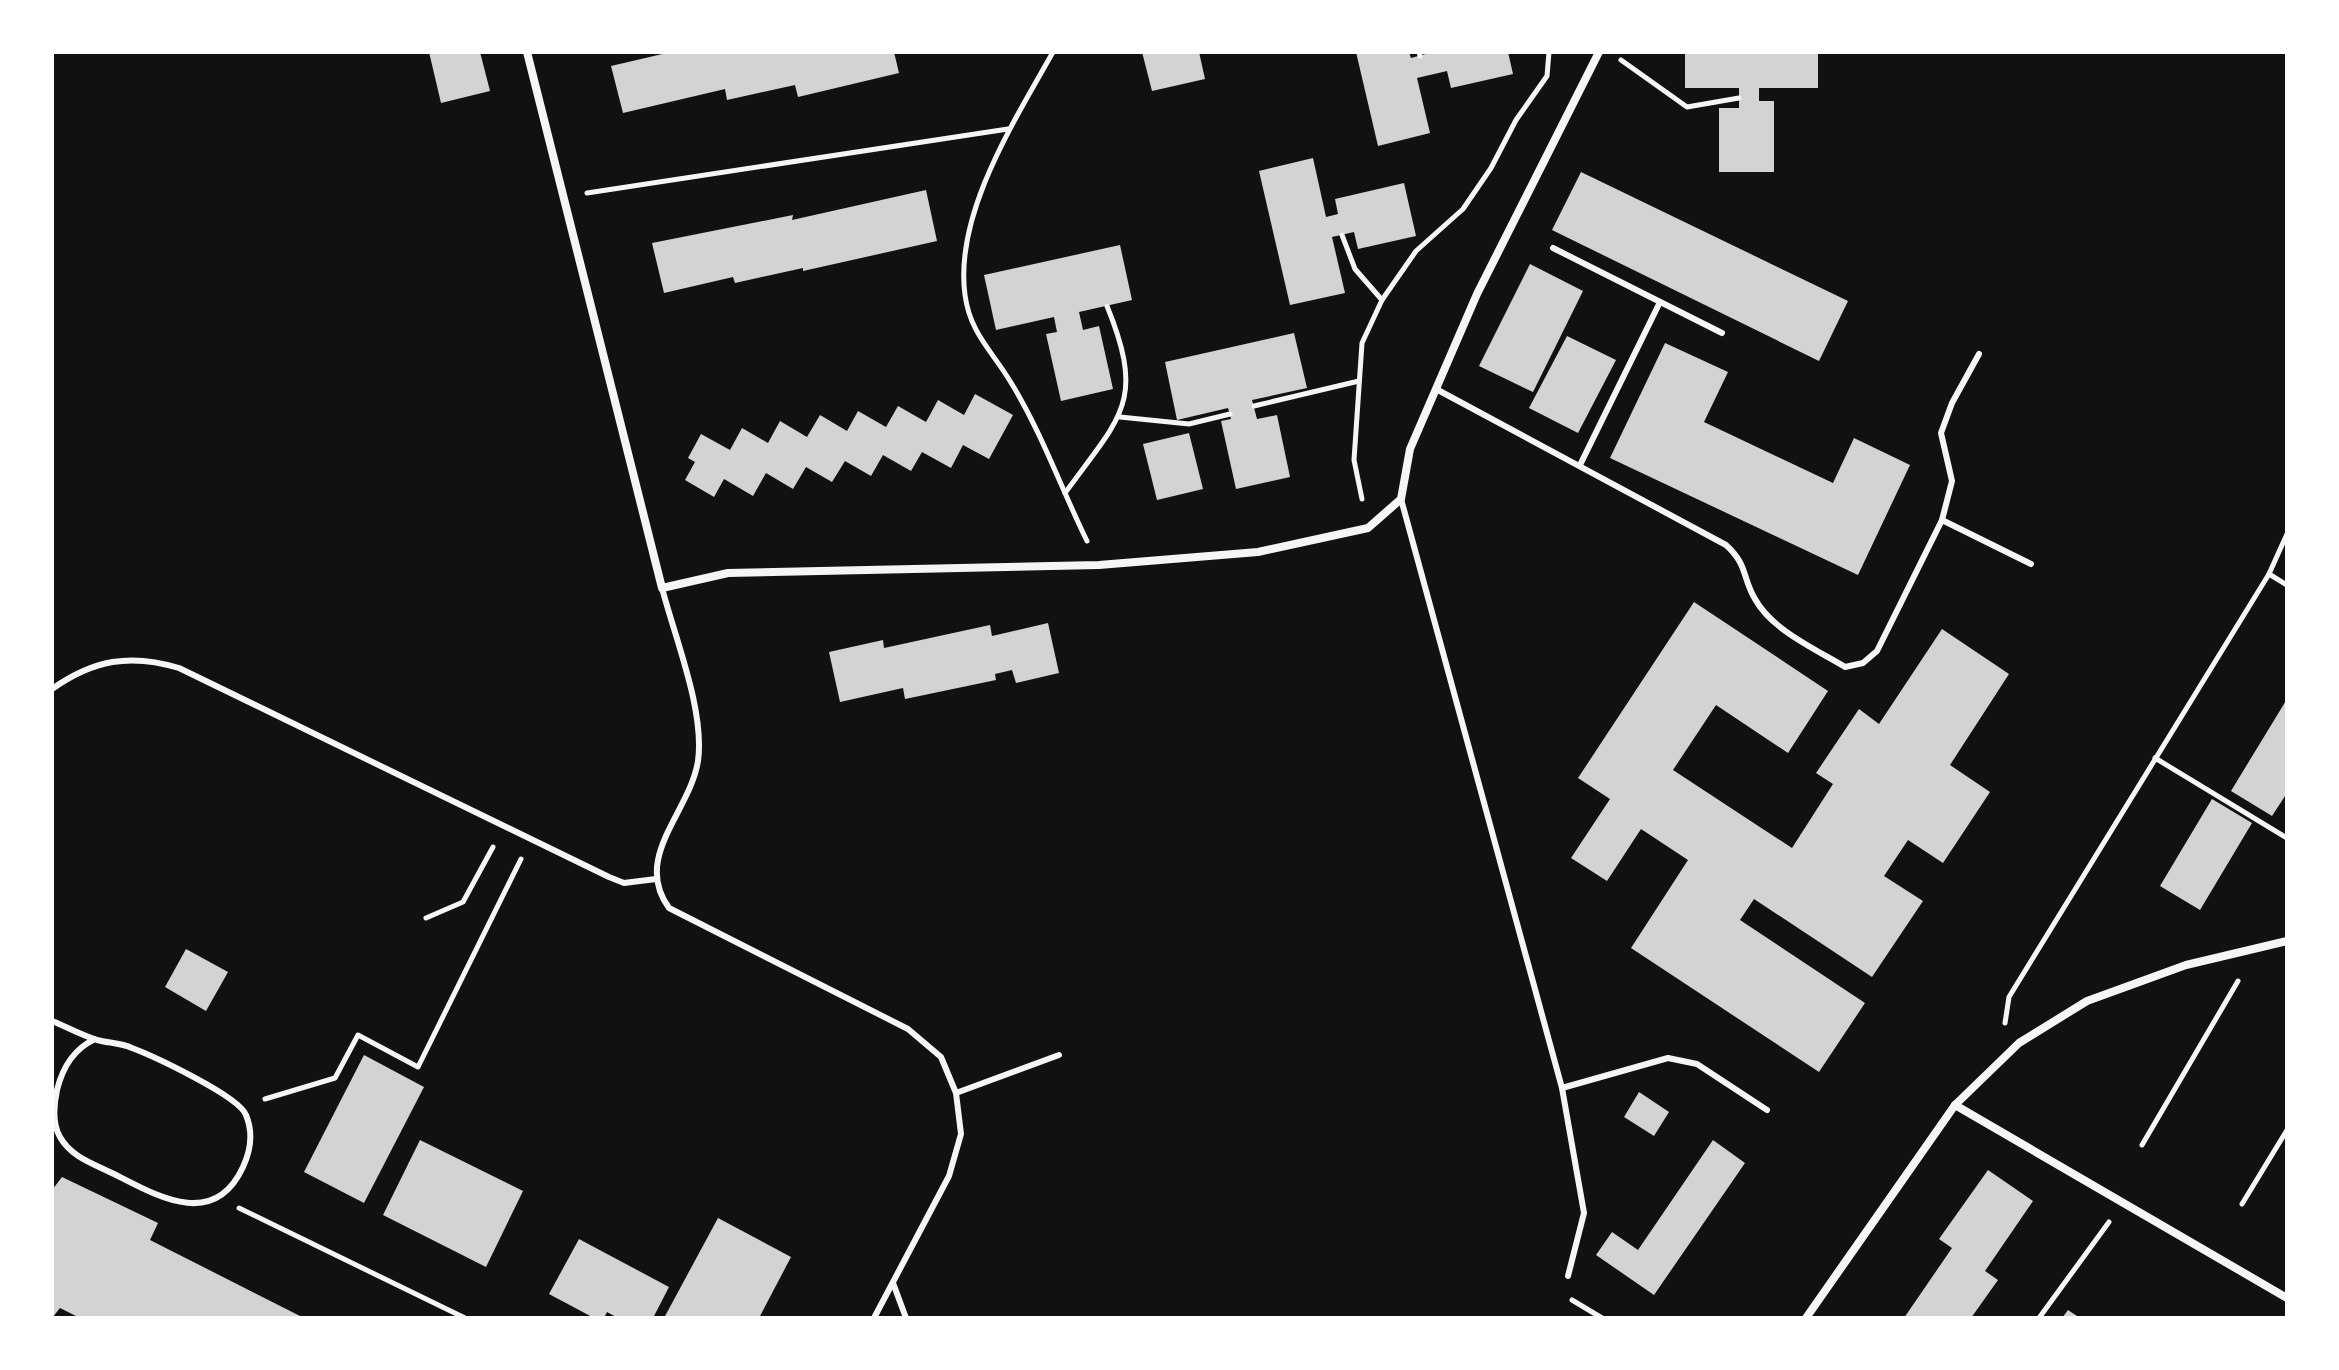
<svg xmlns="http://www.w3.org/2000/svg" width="2339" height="1370" viewBox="0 0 2339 1370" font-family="Barlow,sans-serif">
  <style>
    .building { fill: #d3d3d3 }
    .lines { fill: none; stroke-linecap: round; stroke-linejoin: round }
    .path { stroke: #f5f5f5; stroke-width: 5 }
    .service { stroke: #f5f5f5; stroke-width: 6 }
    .minor { stroke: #f5f5f5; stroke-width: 8 }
  </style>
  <rect width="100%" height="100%" fill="#111"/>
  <g class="building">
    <polygon points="429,52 480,52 490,91 441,103"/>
    <polygon points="671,52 894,52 899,73 798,97 795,85 727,100 725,89 623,113 611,66"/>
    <polygon points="1142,52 1199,52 1205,79 1152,91"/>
    <polygon points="1356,52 1409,52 1411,58 1433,52 1508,52 1513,74 1451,88 1447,71 1417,78 1430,133 1378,146"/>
    <polygon points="1685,52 1818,52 1818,88 1759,88 1759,101 1774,101 1774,172 1719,172 1719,108 1739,108 1739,88 1685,88"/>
    <polygon points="1313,158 1326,217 1338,214 1335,199 1404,183 1416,236 1358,249 1354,232 1332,237 1345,293 1290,305 1259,171"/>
    <polygon points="1581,172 1848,301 1819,361 1552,230"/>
    <polygon points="926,190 937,241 803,271 803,268 735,283 733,277 664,293 652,243 793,215 792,220"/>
    <polygon points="1120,245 1132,300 1079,312 1083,330 1099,326 1113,389 1061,401 1046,334 1057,332 1054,317 996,330 984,275"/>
    <polygon points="1530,264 1583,291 1533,392 1479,366"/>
    <polygon points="1294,333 1307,388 1252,400 1257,419 1277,415 1290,477 1236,489 1221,421 1231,419 1228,408 1177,420 1165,362"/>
    <polygon points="1567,336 1616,360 1578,433 1529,408"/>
    <polygon points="1665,343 1728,372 1704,422 1833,483 1854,438 1910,465 1858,575 1610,458"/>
    <polygon points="975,394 1013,415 989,459 963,445 951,468 922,452 911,471 883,455 871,476 845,461 832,482 806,467 793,489 766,473 753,496 724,479 714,497 685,480 695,462 688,458 701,434 730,450 742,428 768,443 780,421 807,437 820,415 847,431 858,411 886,427 898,406 926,422 938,400 964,415"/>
    <polygon points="1189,433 1203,489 1157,500 1143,444"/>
    <polygon points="1694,602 1828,691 1788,753 1716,705 1673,770 1792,848 1833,784 1816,773 1859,709 1879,724 1942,629 2009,674 1950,765 1990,792 1943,863 1908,840 1884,876 1923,901 1872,977 1754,899 1740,920 1865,1003 1819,1072 1631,948 1688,860 1641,829 1607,881 1571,858 1610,799 1578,778"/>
    <polygon points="1048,623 1059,673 1016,683 1012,670 995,674 996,680 905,699 903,688 840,702 829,652 883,640 884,648 990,625 992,636"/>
    <polygon points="2287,699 2287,793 2272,816 2231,791"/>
    <polygon points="2212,799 2252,823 2200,910 2160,886"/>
    <polygon points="186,949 228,972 206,1011 165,987"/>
    <polygon points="364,1055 424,1087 364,1203 304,1172"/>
    <polygon points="1639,1092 1669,1112 1654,1136 1624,1117"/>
    <polygon points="420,1140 523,1191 486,1267 383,1215"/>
    <polygon points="1713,1140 1745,1163 1654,1295 1596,1255 1612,1232 1638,1250"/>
    <polygon points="1988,1170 2033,1201 1985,1271 1998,1280 1971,1318 1904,1318 1952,1248 1939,1239"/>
    <polygon points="62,1177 158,1223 150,1240 304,1318 80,1318 60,1308 52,1318 52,1190"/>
    <polygon points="718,1218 791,1257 759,1318 664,1318"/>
    <polygon points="579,1239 669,1287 653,1318 618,1318 607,1312 604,1318 594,1318 549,1294"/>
    <polygon points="2068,1310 2080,1318 2062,1318"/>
  </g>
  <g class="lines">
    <g class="path">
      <path d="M1053 52C1015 120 954 214 965 295 970 333 992 351 1010 381 1041 431 1061 488 1087 541"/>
      <polyline points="1419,52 1420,56"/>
      <polyline points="1621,60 1687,107 1739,98"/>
      <polyline points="587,193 1008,129"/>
      <polyline points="1342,235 1355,269 1382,300"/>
      <polyline points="1254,406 1359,381"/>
      <polyline points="1120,417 1189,424 1230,414"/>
      <path d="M1065 493C1121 416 1146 402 1107 306"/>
      <polyline points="1362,499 1354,460 1362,343 1382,300 1416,251 1463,209 1491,168 1516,120 1547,76 1549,52"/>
      <polyline points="2269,574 2287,585"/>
      <polyline points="2155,758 2287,838"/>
      <polyline points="426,918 463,902 493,847"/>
      <polyline points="2005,1023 2009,997 2269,574 2287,534"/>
      <polyline points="265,1099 335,1078 358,1035 418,1067 521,859"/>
      <polyline points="2142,1145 2238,981"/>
      <polyline points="2242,1204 2287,1130"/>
      <polyline points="239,1208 465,1318"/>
      <polyline points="1572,1300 1602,1318"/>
      <polyline points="2039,1318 2109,1222"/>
    </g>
    <g class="service">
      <polyline points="1553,248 1722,333"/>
      <path d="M1436 389 1726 545C1748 565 1742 577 1755 599 1772 630 1815 649 1845 667L1863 663 1877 651 1942 520 2031 564"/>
      <polyline points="1580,465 1660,302"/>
      <polyline points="1401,499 1562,1088 1668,1058 1697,1064 1767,1110"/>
      <polyline points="1942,520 1952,481 1941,433 1952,403 1979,354"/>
      <path d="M662 588C675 638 705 711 698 761 690 812 632 857 669 908L908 1029 941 1057 956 1093 961 1134 949 1176 874 1318"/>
      <path d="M52 689C93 660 130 653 179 668L609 877 624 883 656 879"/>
      <path d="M52 1021C67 1027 81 1035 97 1040 108 1043 121 1043 132 1048 153 1056 239 1096 246 1115 253 1132 251 1150 243 1167 214 1230 157 1196 114 1174 94 1164 71 1157 60 1137 52 1123 54 1104 57 1090 63 1066 74 1049 95 1039"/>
      <polyline points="1562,1088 1584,1213 1568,1276"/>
      <polyline points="956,1093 1059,1055"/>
      <polyline points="893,1283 906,1318"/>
    </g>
    <g class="minor">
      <polyline points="527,52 662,588 728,573 1099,565 1258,552 1368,528 1401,499 1410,449 1477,294 1599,52"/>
      <polyline points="1955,1105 2287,1298"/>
      <polyline points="1806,1318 1955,1105 2019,1043 2087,1001 2186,965 2287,941"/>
    </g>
  </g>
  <rect width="2339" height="1370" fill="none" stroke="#ffffff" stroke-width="108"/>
</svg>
